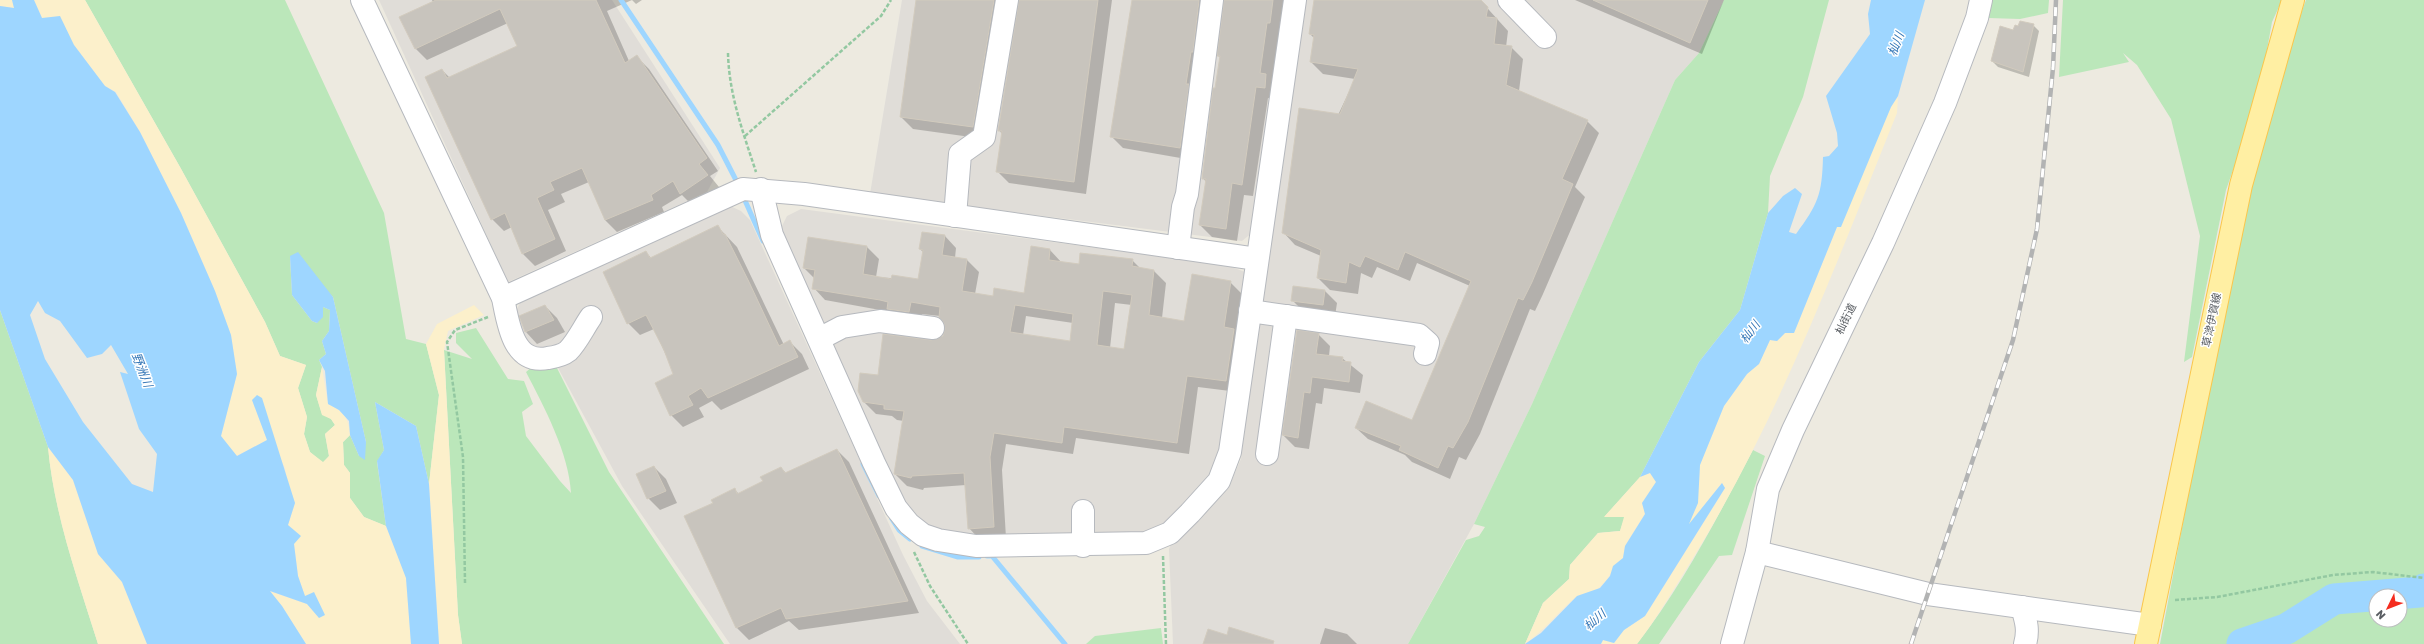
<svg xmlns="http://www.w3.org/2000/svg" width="2424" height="644" viewBox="0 0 2424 644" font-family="Rubik,'Noto Sans JP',sans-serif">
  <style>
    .industrial { fill: #e0ddd8 }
    .green { fill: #bbe7ba; fill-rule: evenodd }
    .sand { fill: #fcf0cb }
    .water { fill: #9ed6ff; fill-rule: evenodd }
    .shadow { fill: #0003; fill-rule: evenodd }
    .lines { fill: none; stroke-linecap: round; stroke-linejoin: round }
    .stream { stroke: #9ed6ff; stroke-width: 5 }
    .river { stroke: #9ed6ff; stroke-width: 31 }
    .building { fill: #c8c4bd; stroke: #d2cbbe; fill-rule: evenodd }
    .minor-casing { stroke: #b6b9be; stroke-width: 24 }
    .major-casing { stroke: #fac64c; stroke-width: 24 }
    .path { stroke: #93c8a1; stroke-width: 2.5; stroke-dasharray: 4 2; stroke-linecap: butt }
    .minor { stroke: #fff; stroke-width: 22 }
    .major { stroke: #ffefa3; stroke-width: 22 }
    .rail-casing { stroke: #b2b3b3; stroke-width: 4.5 }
    .rail { stroke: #fff; stroke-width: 3; stroke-dasharray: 9; stroke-linecap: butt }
    .labels { text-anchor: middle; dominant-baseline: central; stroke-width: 3; stroke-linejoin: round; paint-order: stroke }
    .street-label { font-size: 11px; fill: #595d62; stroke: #fff }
    .water-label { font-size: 12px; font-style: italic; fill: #3577b7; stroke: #fff }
  </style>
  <rect width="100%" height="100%" fill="#edeae0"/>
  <g class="industrial">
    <polygon points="379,0 612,0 720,168 707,192 508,282"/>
    <polygon points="902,0 1285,0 1253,232 1242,241 870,194"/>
    <polygon points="1299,0 1724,0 1699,53 1675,80 1532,404 1474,524 1408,644 1173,644 1169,549 1172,542 1200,517 1229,486 1241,459"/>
    <polygon points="728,205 741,211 750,220 903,555 927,601 960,644 730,644 622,486 551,355 528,350 512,319 520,303"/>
    <polygon points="801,209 1226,265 1245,272 1222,453 1208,485 1161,529 1130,538 965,537 935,528 917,520 906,506 778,234 787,216"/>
  </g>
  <g class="green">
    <polygon points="85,0 285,0 384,213 406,339 426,344 439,395 429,484 416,426 375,402 384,450 377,462 386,526 364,517 350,498 350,473 344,465 343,442 350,435 359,456 366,442 333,297 290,256 292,295 312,321 317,323 323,307 330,310 329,331 322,341 326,354 319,360 322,367 316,395 322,414 331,419 335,425 325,434 329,456 323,463 310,452 304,434 307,417 298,388 306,365 280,356 265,322 180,167"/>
    <polygon points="1724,0 1829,0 1803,97 1770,176 1768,213 1740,310 1699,362 1640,477 1605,516 1625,517 1620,531 1598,533 1570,565 1569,579 1543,603 1525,644 1408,644 1466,540 1479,536 1485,527 1474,524 1532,404 1675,80 1699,53"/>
    <polygon points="1992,0 2049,0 2048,13 2020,19 1988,18"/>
    <polygon points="2063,0 2282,0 2272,22 2258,99 2226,190 2192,357 2184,362 2200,236 2171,119 2137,65 2123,53 2129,62 2059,77"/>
    <path d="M2306 0H2424V644H2160L2207 396 2254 179 2278 44 2299 19ZM2376 596H2400V620H2376Z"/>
    <path d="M0 310 48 447C54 514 78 580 98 644H0Z"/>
    <path d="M476 328 508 379 524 381 533 404 522 412 526 436 560 481 571 493C569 453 544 407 526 372L538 362 553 360 609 472 724 644H462L458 615 444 350 472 359 456 343V333Z"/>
    <path d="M1753 450 1765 456 1732 555 1719 556 1659 644H1637C1683 585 1718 516 1753 450Z"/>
    <polygon points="1161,628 1163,644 1086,644 1095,636"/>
  </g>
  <g class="sand">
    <polygon points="0,0 12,0 14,8 0,6"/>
    <path d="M34 0H85L180 167 265 322 280 356 306 365 298 388 307 417 304 434 310 452 323 462 329 456 325 434 335 425 331 419 322 415 316 395 322 367 328 404C343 411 349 418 350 435L343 442 344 465 350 473V498L364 517 386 526 406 578 411 644H306L282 606 269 591 307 604 319 618 305 596 298 576 294 544 288 525 295 503 287 485 285 468 252 400 267 440 236 456 221 436 237 374 231 335 215 291 181 213 140 132 116 92 105 86 74 45 42 18Z"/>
    <path d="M1898 97 1897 113C1836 264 1779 418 1693 558 1675 587 1658 617 1637 644H1601L1603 640 1614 643 1624 630 1645 616 1725 488 1722 483 1688 526 1699 483 1700 465 1724 406 1747 374 1759 364 1770 340 1777 341 1785 333H1794L1837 227 1891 107Z"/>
    <polygon points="474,305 484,315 448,331 444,350 458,615 462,644 439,644 429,484 439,395 426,344 437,324"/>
    <path d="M48 447 73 480 98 554 122 582 147 644H98C78 580 54 514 48 447Z"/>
    <path d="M1650 473 1656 482 1642 503 1645 514 1625 546 1623 558C1611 568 1612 576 1601 586 1595 593 1583 592 1576 597 1558 612 1545 630 1525 644L1543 603 1569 579 1570 565 1598 533 1620 531 1624 517H1604L1640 477Z"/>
  </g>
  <g class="water">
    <path d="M12 0H34L42 18 60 16 74 45 105 86 115 92 140 132 181 213 215 291 231 335 237 374 221 436 237 456 267 440 252 400 257 395 262 398 295 503 288 525 301 536 294 544 298 576 305 596 314 592 325 615 319 618 307 604 270 591 282 606 306 644H147L122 582 98 554 73 480 48 447 0 310V6L14 8ZM38 301 45 313 60 321 87 358 102 354 111 345 128 374 120 372 139 429 157 454 153 492 132 484 83 422 45 359 30 315Z"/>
    <path d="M1871 0H1925L1898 96 1891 107 1841 227H1837L1794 333H1785L1777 341 1770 340 1759 364 1747 374 1724 406 1700 465 1698 503 1689 524 1722 483 1725 488 1645 616 1624 630 1614 643 1603 640 1601 644H1525L1541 633 1577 596 1600 588 1610 576 1613 566 1623 558 1625 546 1645 514 1642 503 1656 482 1650 473 1640 477 1699 362 1740 310 1768 213 1783 196 1795 188 1802 194 1789 232 1796 234C1818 204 1822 195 1823 157L1829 156 1838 146 1837 133 1826 96 1870 34 1868 14Z"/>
    <polygon points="298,252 333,297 366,442 365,460 359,456 350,435 349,421 339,410 328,404 325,371 319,360 326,354 322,341 329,331 330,310 323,307 323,317 317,323 312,321 292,295 290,256"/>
    <polygon points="375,402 416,426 429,484 439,644 411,644 406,578 386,526 377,461 384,450"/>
  </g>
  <g class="shadow">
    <polygon points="432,0 642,0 636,4 632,0 607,11 629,61 637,57 649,69 718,171 710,176 719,187 693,206 682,195 662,207 664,212 617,232 605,220 589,182 561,194 565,202 548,210 566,251 535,266 523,254 512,227 504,231 492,219 442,70 450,78 518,46 508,23 427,60 415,48 433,2"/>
    <polygon points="917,0 1014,0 985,139 913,129 901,117"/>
    <polygon points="1020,0 1112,0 1086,194 1009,183 997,171 1002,134 999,130"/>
    <polygon points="1133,0 1283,0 1286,3 1272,81 1278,87 1276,100 1268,98 1253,196 1244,195 1237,241 1212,237 1200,225 1206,182 1203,178 1221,58 1218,56 1225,1 1219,0 1192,160 1123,148 1111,136"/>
    <polygon points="1315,0 1480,0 1508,31 1506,47 1511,47 1523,59 1519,91 1587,121 1599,133 1575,187 1585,197 1543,294 1535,311 1530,309 1480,434 1466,460 1459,457 1450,479 1412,462 1405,455 1368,439 1356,428 1412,421 1470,286 1417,263 1410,281 1377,267 1372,278 1361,273 1358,294 1330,290 1318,278 1321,256 1295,245 1283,232 1355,79 1323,74 1311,62 1315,39 1310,34"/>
    <polygon points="1575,0 1724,0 1702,54"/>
    <polygon points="2033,25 2039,31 2029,77 1998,67 1992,61"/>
    <polygon points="718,227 737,247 784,345 790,342 802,354 809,369 721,410 712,401 699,408 704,417 683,427 671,415 675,375 654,329 640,335 628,323 646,252 652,259"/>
    <path d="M945 236 956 248 955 258 967 260 979 272 975 294 994 297 1025 294 1032 247 1050 250 1062 263 1080 266 1132 260 1141 269 1154 271 1166 283 1162 318 1185 322 1230 282 1242 294 1238 392 1198 387 1189 454 1076 438 1073 454 1006 444 1002 470 1006 538 980 540 969 528 966 485 924 488 923 490 907 486 895 474 904 421 897 420 892 416 876 414 864 402 879 376 943 337 946 329 945 322 940 316 922 314 921 324 891 312 825 300 814 288 815 279 804 268 867 247 879 259 876 277 919 280 923 252 920 249ZM1115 303 1132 305 1124 350 1110 348ZM1026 316 1073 323 1071 342 1023 335Z"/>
    <polygon points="1325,291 1337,303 1335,316 1304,312 1292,300"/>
    <polygon points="545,306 557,318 565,332 537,344 526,332 521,317"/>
    <polygon points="1318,334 1330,346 1329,356 1342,358 1363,375 1360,393 1324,388 1322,404 1316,403 1309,449 1295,447 1283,435"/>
    <polygon points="837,450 849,462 919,613 799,630 789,621 749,640 737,628 714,504 734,489 739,494 764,481 781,468 786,473"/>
    <polygon points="654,467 666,479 677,503 660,510 648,498"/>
    <polygon points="1325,628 1347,634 1357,644 1320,644"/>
  </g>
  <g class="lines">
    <g class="stream">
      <polyline points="621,0 718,145 739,186"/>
      <polyline points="743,196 763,241"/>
      <polyline points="863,464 879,496"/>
      <polyline points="892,519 899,530 910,539"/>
      <polyline points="922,546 958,557 979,557"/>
      <polyline points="987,556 992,556 1065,644"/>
    </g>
    <polyline class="river" points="2242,644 2286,629 2334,599 2420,592 2424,589"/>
  </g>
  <g class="building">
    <polygon points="436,0 596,0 625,63 637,55 707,158 699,164 708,175 680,194 673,181 651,195 653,200 605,220 582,168 550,182 554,190 537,198 555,239 522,254 505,213 491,220 425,77 442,69 447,78 517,46 500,9 415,49 399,17"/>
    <polygon points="916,0 994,0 973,127 900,117"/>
    <polygon points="1019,0 1098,0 1074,182 996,172 1002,131 998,131"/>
    <polygon points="1132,0 1199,0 1193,52 1191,52 1186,84 1189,84 1180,148 1110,137"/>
    <polygon points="1224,0 1273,0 1270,23 1267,23 1260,73 1266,74 1265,88 1256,87 1242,185 1232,183 1226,229 1199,225 1206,179 1202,179 1213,88 1215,88 1220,56 1217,56"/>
    <polygon points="1314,0 1481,0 1488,7 1486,17 1497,18 1494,44 1512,46 1506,85 1588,120 1562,179 1573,184 1532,282 1523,300 1518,298 1468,422 1453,448 1448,446 1438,468 1399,450 1401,446 1355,428 1366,401 1412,420 1471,281 1405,252 1398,270 1365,256 1360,267 1349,262 1346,283 1317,278 1321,250 1282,233 1299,108 1340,114 1358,69 1310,62 1314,35 1309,34"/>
    <polygon points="1593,0 1708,0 1690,43"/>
    <polygon points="2020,21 2034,24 2023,72 1991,61 2000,26 2013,30 2015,25 2018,26"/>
    <polygon points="718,225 723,234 725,234 749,282 779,346 790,340 798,357 708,398 701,388 688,396 693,405 670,416 655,383 673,374 664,350 646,315 627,324 603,272 646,251 650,258"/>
    <path d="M922 232 945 235 942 255 967 259 962 291 993 296 994 288 1024 293 1031 246 1050 249 1049 260 1079 264 1080 253 1133 259 1132 266 1154 270 1149 315 1184 321 1192 274 1231 281 1224 327 1234 329 1226 381 1187 376 1177 443 1064 427 1062 443 994 433 990 457 994 527 968 529 964 473 912 476 911 478 894 474 904 411 884 409V405L863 402 858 391 860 373 878 375 883 334 931 340 943 336 945 329 944 323 939 317 940 307 911 302 909 312 887 309 888 302 880 300 812 289 815 270 803 268 808 237 867 246 863 274 891 279 892 275 918 279 923 250 919 249ZM1103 291 1132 295 1124 349 1097 345ZM1015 305 1073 314 1070 341 1010 332Z"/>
    <polygon points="1293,286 1325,290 1323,305 1291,301"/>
    <polygon points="545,305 554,320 525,332 519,316"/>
    <polygon points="1297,330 1319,333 1316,354 1343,357 1342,361 1351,362 1349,382 1312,377 1310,393 1304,392 1298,438 1282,435"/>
    <polygon points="837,449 908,601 786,619 781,608 736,628 684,516 713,503 711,500 735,488 737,494 763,481 760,477 781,467 785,473"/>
    <polygon points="654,466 666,491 647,499 636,474"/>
    <polygon points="1229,627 1274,641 1273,644 1203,644 1208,629 1227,635"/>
  </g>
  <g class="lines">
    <defs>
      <g id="minor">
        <path d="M362 0 503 298C508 323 513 365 548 358 555 357 563 355 568 351 577 342 584 327 591 317"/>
        <polyline points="1509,0 1545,37"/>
        <polyline points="761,189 772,235 874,463 896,508 909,524 923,535 938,540 976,546 1146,543 1170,533 1190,513 1219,481 1230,452 1295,0"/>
        <polyline points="955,216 960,154 984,137 1007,0"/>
        <polyline points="1178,248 1183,207 1187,194 1212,0"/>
        <polyline points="503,298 743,189 804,194 1257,259"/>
        <polyline points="1250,311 1419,335 1428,343 1425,354"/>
        <polyline points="819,339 842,327 880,321 933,328"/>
        <polyline points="1267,454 1286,316"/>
        <polyline points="1083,511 1083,546"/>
        <polyline points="1757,552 1928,594 2150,625"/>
        <path d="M2022 607C2026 621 2029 630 2025 644"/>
        <polyline points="1732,644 1757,552 1768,489 1793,430 1883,243 1945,103 1977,18 1981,0"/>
      </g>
      <polyline id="major" points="2146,644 2241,185 2293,0"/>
    </defs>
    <use href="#minor" class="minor-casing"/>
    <use href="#major" class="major-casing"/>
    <g class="path">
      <path d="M728 53C729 95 743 132 756 172"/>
      <polyline points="745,136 881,16 891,0"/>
      <polyline points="914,552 930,586 968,644"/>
      <polyline points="1163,556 1166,644"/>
      <polyline points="465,583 463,457 447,342 455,330 488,317"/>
      <polyline points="2175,600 2217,597 2333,575 2373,572 2424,578"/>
    </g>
    <use href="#minor" class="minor"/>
    <use href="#major" class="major"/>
    <defs>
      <polyline id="rail" points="1911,644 2013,340 2037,229 2053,68 2056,0"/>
    </defs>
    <use href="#rail" class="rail-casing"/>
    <use href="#rail" class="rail"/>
  </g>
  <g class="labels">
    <g class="street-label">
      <text transform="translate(1846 319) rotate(-64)">杣街道</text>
      <text transform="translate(2212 320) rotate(-78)">草津伊賀線</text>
    </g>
    <g class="water-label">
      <text transform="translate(1896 44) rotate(-69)">杣川</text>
      <text transform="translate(1750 332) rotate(-53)">杣川</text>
      <text transform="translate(142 370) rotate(69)">野洲川</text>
      <text transform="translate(1595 620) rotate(-41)">杣川</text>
    </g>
  </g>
  <g transform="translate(2388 608) rotate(227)"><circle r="19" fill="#ffffff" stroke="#bdbec0"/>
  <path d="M0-3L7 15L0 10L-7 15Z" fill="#f42c1f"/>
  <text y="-6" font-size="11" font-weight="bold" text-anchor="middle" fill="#595d62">N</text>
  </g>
</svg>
